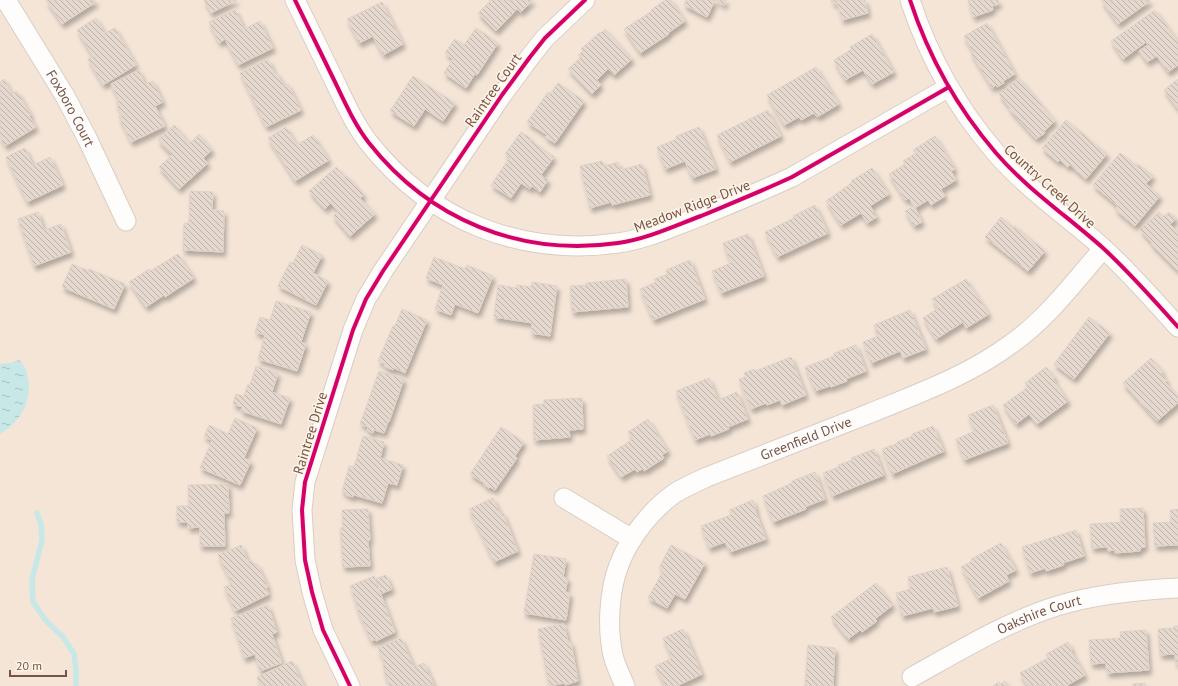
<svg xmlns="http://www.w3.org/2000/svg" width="1178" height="686" viewBox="0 0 1178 686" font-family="'PT Sans',sans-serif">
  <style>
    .residential { fill: #f4e5d7 }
    .water { fill: url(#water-ripples) }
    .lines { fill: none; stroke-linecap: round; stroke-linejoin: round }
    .stream { stroke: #c8e8e8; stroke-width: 5.5 }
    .building { fill: url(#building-back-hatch); stroke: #e1d2c9; filter: url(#shadow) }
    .minor-casing { stroke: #d9cdc5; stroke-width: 21 }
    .minor { stroke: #fefdfb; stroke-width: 19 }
    .cycleway-casing { stroke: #fff4e8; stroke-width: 6 }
    .cycleway { stroke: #d6006c; stroke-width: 4 }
    .labels { text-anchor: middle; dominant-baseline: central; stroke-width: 3; stroke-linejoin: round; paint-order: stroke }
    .street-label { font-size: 14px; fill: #765346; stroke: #fff4e8 }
  </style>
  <defs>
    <pattern id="water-ripples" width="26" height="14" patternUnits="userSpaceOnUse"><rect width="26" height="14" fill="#c8e8e8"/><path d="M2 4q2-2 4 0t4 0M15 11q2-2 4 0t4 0" fill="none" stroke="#a7bfbe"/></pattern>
    <pattern id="building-back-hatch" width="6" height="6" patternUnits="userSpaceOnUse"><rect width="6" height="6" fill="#e4d8cf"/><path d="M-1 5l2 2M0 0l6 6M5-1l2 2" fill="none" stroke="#bdb2aa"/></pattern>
    <filter id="shadow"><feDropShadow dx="2.5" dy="4.5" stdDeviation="2" flood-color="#0004"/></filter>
  </defs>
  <rect width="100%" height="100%" fill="#f8f0e7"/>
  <rect class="residential" x="0" y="0" width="1178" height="686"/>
  <path class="water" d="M19 360C22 363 25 367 26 370 28 375 28 381 29 386 29 406 18 424 0 434V364L10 363Z"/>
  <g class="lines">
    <polyline class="stream" points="37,513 41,524 42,540 32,580 33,602 46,621 63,637 74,654 76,670 76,686"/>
  </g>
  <g class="building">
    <polygon points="46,0 94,0 96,2 62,24"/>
    <polygon points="204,0 237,0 211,13"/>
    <polygon points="489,0 533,0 521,12 517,9 496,31 478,13 490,1"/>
    <polygon points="665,0 671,0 685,21 668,33 669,34 640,53 624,29 652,11 651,10"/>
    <polygon points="686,0 726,0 724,5 715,0 707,17 684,5"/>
    <polygon points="831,0 865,0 868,13 842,20 837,2 832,3"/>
    <polygon points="968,0 998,0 999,4 992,6 993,10 973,17"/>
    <polygon points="1101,0 1150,0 1150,1 1118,24"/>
    <polygon points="382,2 403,44 383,55 373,36 359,43 347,19"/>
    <polygon points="235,9 244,29 260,21 273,48 238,65 225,39 219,43 209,22"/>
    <polygon points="1155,10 1178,41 1178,65 1168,72 1157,56 1147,62 1139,51 1148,45 1146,42 1123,59 1111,41"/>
    <polygon points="96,18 105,33 115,28 136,65 103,85 88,59 93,57 77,30"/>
    <polygon points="987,23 1015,74 1003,81 1004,83 997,87 996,85 992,88 971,53 973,52 964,36"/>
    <polygon points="476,28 498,43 477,75 475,74 466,88 444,73 453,59 445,53 455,39 464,45"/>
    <polygon points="605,29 632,59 614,75 608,69 597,80 601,85 592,94 568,69 581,57 578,55 583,51 581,49 600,32 601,33"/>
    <polygon points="872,34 894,72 872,84 863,70 845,80 834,60 852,49 850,47"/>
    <polygon points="268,59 275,74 277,73 284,86 288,84 301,110 266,127 240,73"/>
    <polygon points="816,67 839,104 817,117 814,113 801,120 799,117 784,125 767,95"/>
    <polygon points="139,70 145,84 153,81 163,102 155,106 165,126 131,142 119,117 122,115 116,102 119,101 111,84"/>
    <polygon points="413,76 455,103 443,121 425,109 414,126 390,111"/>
    <polygon points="1019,78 1055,121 1044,131 1045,133 1036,139 1009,109 1010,108 999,94"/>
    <polygon points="4,79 12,94 17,91 31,115 29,116 36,127 5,146 0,137 0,82"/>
    <polygon points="1178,79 1178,109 1164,90"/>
    <polygon points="558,83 584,101 555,143 545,137 547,135 527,122 548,92 550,94"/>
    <polygon points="768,110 781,136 730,162 717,135"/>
    <polygon points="1066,120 1107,154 1086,179 1070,165 1068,167 1060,160 1058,162 1042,148"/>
    <polygon points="174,125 190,143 199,134 212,150 203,158 208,163 179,189 159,167 172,155 158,140"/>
    <polygon points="286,127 297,145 313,135 329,160 295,181 268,138"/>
    <polygon points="699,127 716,169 692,178 685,161 665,169 657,147 677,139 676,136"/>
    <polygon points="521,132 530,138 529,139 554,157 541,175 548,180 540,192 532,186 530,189 521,183 511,198 491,185 510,157 505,154"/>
    <polygon points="935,136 955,169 951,171 956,180 941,189 945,196 931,205 928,200 915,208 909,198 905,200 889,174 905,164 903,161 916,153 913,150"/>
    <polygon points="25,148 33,165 50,157 63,185 27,202 6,157"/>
    <polygon points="1120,153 1137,166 1138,164 1153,176 1146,184 1160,196 1135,226 1115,209 1118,206 1093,185"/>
    <polygon points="602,161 604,166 618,162 620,170 642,164 650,195 612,205 611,202 590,208 580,166"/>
    <polygon points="336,167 345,177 347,176 364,195 360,198 375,214 350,236 333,216 338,211 331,203 325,209 309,191"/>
    <polygon points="872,168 889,194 870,206 877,217 867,223 861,213 841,225 826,201 853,182 851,181"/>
    <polygon points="190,191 213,192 212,210 224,211 223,252 183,250 184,223 189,223"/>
    <polygon points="815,205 828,233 777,257 765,232 794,218 793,216"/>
    <polygon points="914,206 922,222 914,226 905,211"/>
    <polygon points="38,212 44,230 61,224 71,252 34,266 18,219"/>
    <polygon points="1159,212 1163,217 1169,212 1176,219 1170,224 1178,232 1178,271 1151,244 1152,243 1140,230"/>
    <polygon points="1001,217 1014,228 1015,226 1045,251 1028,271 985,237"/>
    <polygon points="748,234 764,276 721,293 712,271 731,263 723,243"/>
    <polygon points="302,245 322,255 313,273 328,281 316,305 278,286 290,262 293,263"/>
    <polygon points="178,254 194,278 165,297 164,295 146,307 129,282 149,269 150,271"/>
    <polygon points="434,257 465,269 467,265 493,276 478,313 455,304 451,315 435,309 443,285 426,278"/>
    <polygon points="690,260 705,299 653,320 640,289 656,282 654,279 668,274 666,270"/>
    <polygon points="72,264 89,271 89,269 125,284 114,309 62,287"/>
    <polygon points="626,279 628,307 572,312 570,286 587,285 586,283"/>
    <polygon points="966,279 989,314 966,328 963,322 936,339 923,318 938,308 932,299"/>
    <polygon points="532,282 557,286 550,336 531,333 532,323 494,317 498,285 516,288 517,285 531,287"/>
    <polygon points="276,301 311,312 301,342 306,344 297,371 258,359 265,335 255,332 260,317 270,320"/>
    <polygon points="402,309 427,320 405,373 394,368 393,370 384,366 385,364 378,361 393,326 395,326"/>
    <polygon points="910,310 926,349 903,358 900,351 871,363 863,342 878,336 874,325"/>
    <polygon points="1089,317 1110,333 1074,379 1054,364"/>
    <polygon points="856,345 866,371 846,379 847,381 831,387 830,386 815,391 805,367 834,356 834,353"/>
    <polygon points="791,357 806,395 782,405 780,400 767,405 766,403 751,409 739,379 746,377 744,373 754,369 755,371"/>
    <polygon points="1151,358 1163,372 1161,373 1167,381 1165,382 1178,397 1178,403 1157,421 1123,383"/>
    <polygon points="256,366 278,373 272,392 290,398 281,424 241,411 242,407 233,404 236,394 244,396 248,384 250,385"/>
    <polygon points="1046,367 1055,378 1053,379 1068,401 1037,424 1029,414 1016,424 1003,405 1028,387 1025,383"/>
    <polygon points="379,371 404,379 389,422 388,422 384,433 374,430 373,433 367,430 368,427 360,424"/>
    <polygon points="709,378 718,400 737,392 748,419 728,427 729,429 711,436 710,434 695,440 676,391"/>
    <polygon points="582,398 583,429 569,430 570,437 534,440 533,405 544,404 544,400"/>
    <polygon points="993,405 1008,443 964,460 956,439 975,431 968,415"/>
    <polygon points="235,418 257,428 244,458 251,461 240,485 200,468 212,440 204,437 209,425 228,434"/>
    <polygon points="648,419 668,451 662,455 664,458 644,471 642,469 637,472 635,469 621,477 607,456 633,439 628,432"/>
    <polygon points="933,426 944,451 892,474 882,449 898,443 897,442 912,436 912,434"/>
    <polygon points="501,427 524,442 515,456 517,458 495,490 490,487 489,488 484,485 484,483 470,474"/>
    <polygon points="363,436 384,442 380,458 403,465 397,485 388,483 382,503 354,495 353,497 346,495 347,493 342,492 349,466 354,467"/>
    <polygon points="874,449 884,475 832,496 823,473 839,467 838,465 852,460 851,458"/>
    <polygon points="815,472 825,499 805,507 806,509 773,522 763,496 792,483 792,481"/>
    <polygon points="228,484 229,513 224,513 225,546 200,546 200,527 188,528 188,522 177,522 177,506 189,506 188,485"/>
    <polygon points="493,498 501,514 503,513 518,551 494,562 469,509"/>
    <polygon points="753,500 756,510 755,510 766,539 730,552 725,542 709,548 701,526 731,515 729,510"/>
    <polygon points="1143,508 1145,547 1140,548 1140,551 1115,553 1115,550 1108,551 1108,547 1092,548 1090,524 1121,522 1120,509"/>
    <polygon points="368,509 370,540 368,541 370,566 343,567 340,528 343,528 342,510"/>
    <polygon points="1178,509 1178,545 1155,546 1153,523 1171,522 1170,510"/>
    <polygon points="1076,530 1084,556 1063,563 1064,565 1046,571 1046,568 1030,573 1022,547"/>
    <polygon points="1001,543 1016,570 1006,575 1009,581 978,598 961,567 972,561 971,559"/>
    <polygon points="241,545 248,561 251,560 254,565 257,564 268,587 266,588 269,594 235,611 224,587 232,584 218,555"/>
    <polygon points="671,545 705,563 685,599 675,594 667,608 648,598 663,571 659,568"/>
    <polygon points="534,554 566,559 563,577 568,578 565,592 570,593 566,620 524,613"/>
    <polygon points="947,567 958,606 934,612 933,608 902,616 896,593 911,589 908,577"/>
    <polygon points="386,575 392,589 381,594 375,579"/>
    <polygon points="374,576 395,632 376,641 376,639 371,641 356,606 357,605 350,586"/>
    <polygon points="876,583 893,605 875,619 877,621 862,632 860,630 848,639 831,617"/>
    <polygon points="268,605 277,632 272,634 282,663 260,671 255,654 244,658 231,618"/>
    <polygon points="564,624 568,642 571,642 578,681 565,685 565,683 549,686 538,629"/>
    <polygon points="1174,626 1178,626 1178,664 1176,664 1175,654 1160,655 1158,629 1174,628"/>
    <polygon points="683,629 702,674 677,686 665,686 655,666 672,658 663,638"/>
    <polygon points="1146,630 1149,670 1107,673 1106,663 1091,664 1089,640 1121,638 1120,632"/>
    <polygon points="401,638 414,667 424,663 434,685 390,686 384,672 385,671 383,665 385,664 378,648"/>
    <polygon points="1068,642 1072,650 1071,651 1085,675 1066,686 1046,686 1045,685 1027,686 1020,673 1048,658 1046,654"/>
    <polygon points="808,645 835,648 833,686 805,686"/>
    <polygon points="292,661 304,686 261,686 257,677"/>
    <polygon points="1005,681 1009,686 993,686 999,682 1001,684"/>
    <polygon points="1145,683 1145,686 1133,686 1133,684"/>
  </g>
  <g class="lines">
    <defs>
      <g id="minor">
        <path id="s1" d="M6 0 65 96 87 138 126 221"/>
        <path d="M295 0C308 27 322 55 335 82 345 103 355 125 369 143 430 220 520 257 618 243 647 239 674 226 701 216 732 203 762 191 792 177L949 87"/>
        <path d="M910 0C928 55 958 109 996 153 1027 189 1067 216 1103 248 1130 273 1154 300 1178 327"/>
        <polyline points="564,498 632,539"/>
        <path id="s2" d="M912 677C959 651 1006 622 1057 606 1096 594 1137 590 1178 588"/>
        <polyline points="350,686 323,630 312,592 305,560 302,510 305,482 353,330 366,299 383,271 502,95 530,57 545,38 585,0"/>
        <path id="s3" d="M625 686C621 676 615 665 613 655 607 629 609 590 619 565 629 538 651 510 675 493 685 487 696 482 707 477 761 456 814 435 868 414 917 394 968 376 1011 344 1047 319 1074 282 1103 249"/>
      </g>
    </defs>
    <use href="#minor" class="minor-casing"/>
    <use href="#minor" class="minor"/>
    <defs>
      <g id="cycleway">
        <path d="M295 0C308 27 322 55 335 82 345 103 355 125 369 143 430 220 520 257 618 243 647 239 674 226 701 216 732 203 762 191 792 177L949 87"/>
        <path d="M910 0C928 55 958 109 996 153 1027 189 1067 216 1103 248 1130 273 1154 300 1178 327"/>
        <polyline points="350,686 323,630 312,592 305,560 302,510 305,482 353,330 366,299 383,271 502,95 530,57 545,38 585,0"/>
      </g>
    </defs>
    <use href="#cycleway" class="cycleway-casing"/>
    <use href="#cycleway" class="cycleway"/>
  </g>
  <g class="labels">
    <g class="street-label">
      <text transform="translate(493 90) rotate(-55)">Raintree Court</text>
      <text stroke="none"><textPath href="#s1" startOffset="126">Foxboro Court</textPath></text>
      <text transform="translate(1050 186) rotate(42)">Country Creek Drive</text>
      <text transform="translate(692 206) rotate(-21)">Meadow Ridge Drive</text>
      <text transform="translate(310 433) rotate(-73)">Raintree Drive</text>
      <text stroke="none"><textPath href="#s3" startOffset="359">Greenfield Drive</textPath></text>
      <text stroke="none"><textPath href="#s2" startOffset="142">Oakshire Court</textPath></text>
    </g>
  </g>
  <path d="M10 670v6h56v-6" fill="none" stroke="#765346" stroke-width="2"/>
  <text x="16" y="670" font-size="12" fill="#765346" stroke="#fff4e8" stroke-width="3" paint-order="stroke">20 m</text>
</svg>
